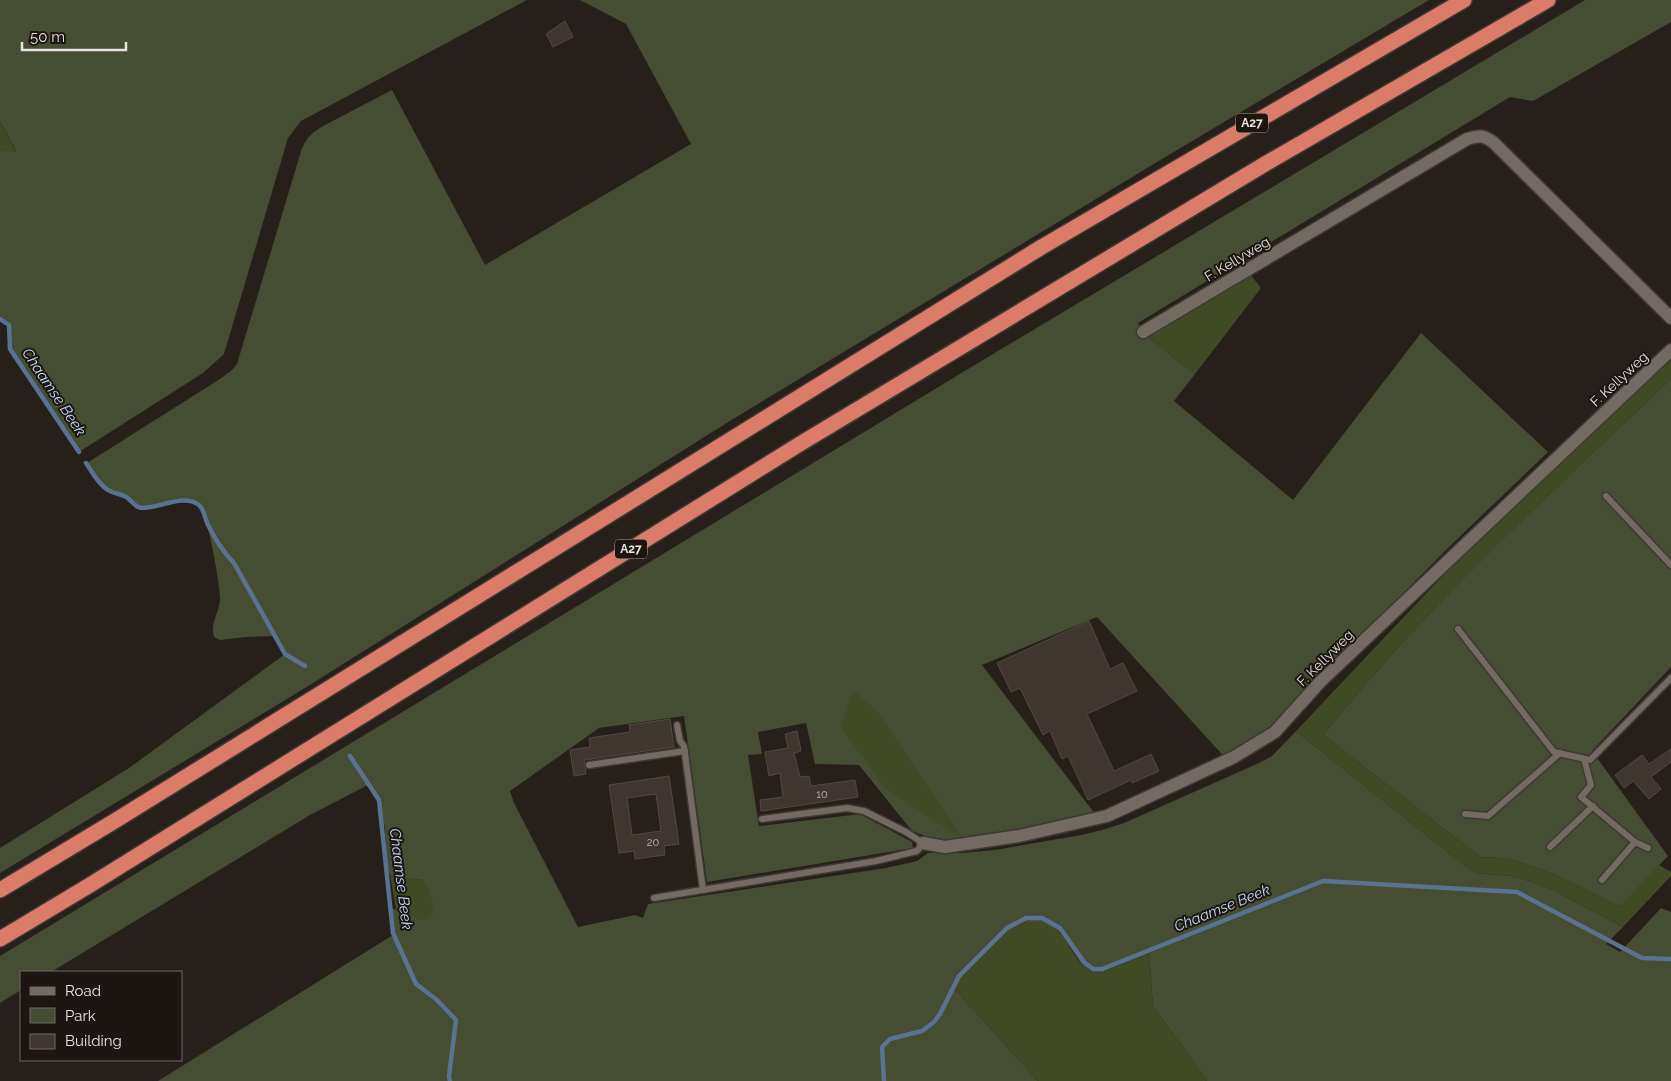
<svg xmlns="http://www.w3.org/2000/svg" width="1671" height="1081" viewBox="0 0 1671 1081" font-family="Raleway,sans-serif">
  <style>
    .green { fill: #454d32 }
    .forest { fill: #404b25 }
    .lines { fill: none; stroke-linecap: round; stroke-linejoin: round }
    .stream { stroke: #597294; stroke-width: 4.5 }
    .building { fill: #3e362f; stroke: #524a42; fill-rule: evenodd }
    .service-casing { stroke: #3f3934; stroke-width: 9 }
    .minor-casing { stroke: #3f3934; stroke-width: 15 }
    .motorway-casing { stroke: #3f3934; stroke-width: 18 }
    .service { stroke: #736a62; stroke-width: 6 }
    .minor { stroke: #736a62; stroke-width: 12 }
    .motorway { stroke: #db7c69; stroke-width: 15 }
    .labels { text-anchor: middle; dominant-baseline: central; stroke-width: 4; stroke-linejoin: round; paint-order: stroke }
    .number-label { font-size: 11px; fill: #bdb7b2 }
    .shield { fill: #1d1610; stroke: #aaa5a0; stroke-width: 1 }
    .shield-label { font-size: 12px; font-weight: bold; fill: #e7e2dd }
    .street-label { font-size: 14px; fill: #e7e2dd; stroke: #1d1610 }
    .water-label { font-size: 15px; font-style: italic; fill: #c0dafc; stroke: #1d1610 }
  </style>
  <rect width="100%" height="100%" fill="#271f19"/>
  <g class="green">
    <polygon points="0,0 527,0 301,121 288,138 224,354 203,373 79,452 10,349 9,325 0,319 0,150 16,151 0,121"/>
    <path d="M580 0H1429L1162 159 725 424 305 688 0 873V848L129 768 285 654 275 636 246 637 220 640 214 637C210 623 219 613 220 600 221 588 207 515 201 506 188 489 153 513 138 506 134 504 130 499 126 497 122 494 116 494 112 492 100 486 93 473 87 463L220 379 232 370 237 364 302 148C307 137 313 132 323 126L392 90 485 265 691 144 626 24Z"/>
    <path d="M1585 0H1671V22L1533 101 1510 97 1138 323 1147 336 1195 374 1174 401 1293 500 1421 333 1548 452 1446 550 1376 621 1271 738 1229 762 1097 617 982 665 1098 818 963 839 936 840 912 831 859 765 815 764 806 723 758 732 762 754 748 755 759 826 860 814 912 842 913 848 707 882 684 716 599 728 510 791 514 803 578 927 635 915 643 918 648 904 886 868 917 861 928 853H961L995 850 1081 835 1102 830 1124 823 1259 763 1272 756 1296 731 1468 868 1477 873 1512 876 1532 882 1555 891 1623 927 1606 944 1620 952 1661 908 1671 912V1081H1207L1153 1006 1149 954 1103 972C1084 975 1080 962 1071 948 1068 943 1064 937 1060 932L1025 922 998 939 955 989 1038 1081H158L393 935 389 914 393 908 405 915 423 880 393 877 390 875 387 867 385 828 380 807 368 785 310 815 51 972H21V990L0 1003V956L963 372Z"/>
    <path d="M1671 379V667L1592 751 1668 856 1620 907C1584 889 1547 868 1507 859 1498 857 1489 858 1480 857L1323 735C1427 605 1550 493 1671 379Z"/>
  </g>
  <g class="forest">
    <polygon points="0,121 16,152 0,150"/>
    <polygon points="1250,274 1261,288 1195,374 1147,336"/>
    <path d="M1671 359V379C1550 493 1427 605 1323 735L1480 857C1489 858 1498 857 1507 859 1547 868 1584 889 1620 907L1659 865 1671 872V876L1623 927 1555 891 1532 882 1512 876 1477 873 1468 868 1296 731 1452 566Z"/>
    <polygon points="853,690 877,711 963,839 884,787 841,727"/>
    <path d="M390 875 393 877 423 880C430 891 435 902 432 915L423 920 405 915 396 909Z"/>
    <path d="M1032 921C1041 923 1054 926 1060 933 1075 948 1077 976 1103 972L1149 954 1153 1006 1207 1081H1038L955 989C966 967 1007 923 1032 921Z"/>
  </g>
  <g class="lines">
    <g class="stream">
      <polyline points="0,319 9,325 10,349 79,452"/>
      <path d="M86 463C93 473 100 487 112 492 117 494 122 494 126 497 130 499 134 505 138 507 153 512 183 492 199 505 204 509 205 519 208 525 215 539 223 552 234 563L285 654 305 666"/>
      <polyline points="350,756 379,800 393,933 416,984 437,1000 456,1020 449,1076 450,1081"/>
      <polyline points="884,1081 882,1047 890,1039 922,1031 934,1022 940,1014 959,976 1007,928 1026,918 1042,918 1060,928 1084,962 1093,969 1102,969 1323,881 1517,892 1642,958 1671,959"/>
    </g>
  </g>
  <g class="building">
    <polygon points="565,21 573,37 553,47 546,34"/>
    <polygon points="1089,621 1110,669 1123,663 1137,691 1087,714 1114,771 1151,754 1159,771 1132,783 1131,780 1088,800 1068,756 1062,759 1050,731 1043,735 1020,688 1011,692 997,663"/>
    <polygon points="670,719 674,747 584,760 586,774 574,776 570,750 590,747 589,738 630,732 629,725"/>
    <polygon points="797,731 801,751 794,753 800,777 809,776 811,786 855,780 858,797 761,811 760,800 783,797 780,773 769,776 765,752 788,748 785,734"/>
    <polygon points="1671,749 1671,762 1651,777 1661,789 1649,799 1633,781 1624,788 1615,775 1642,755 1649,764"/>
    <path d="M669 776 679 844 664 846 665 855 635 859 634 851 619 853 609 785ZM656 794 661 831 632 835 627 798Z"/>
  </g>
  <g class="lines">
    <defs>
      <g id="service">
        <polyline points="1606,496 1671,565"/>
        <polyline points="1458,629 1554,752 1590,760 1671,678"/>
        <polyline points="677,725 680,741 684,746 703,890"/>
        <polyline points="1584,759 1591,785 1581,797 1635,842 1648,848"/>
        <polyline points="589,765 685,751"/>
        <polyline points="1465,814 1488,816 1560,753"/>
        <polyline points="1550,847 1593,806"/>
        <polyline points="1602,880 1635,842"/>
        <polyline points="654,898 876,861 917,851 923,843 906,832 864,811 847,808 762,819"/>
      </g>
      <g id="minor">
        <path d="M1143 332 1467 139C1479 135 1484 135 1494 143L1671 318"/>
        <polyline points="923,843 945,847 1019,836 1107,816 1234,757 1275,732 1320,682 1671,350"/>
      </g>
      <g id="motorway">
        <polyline points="0,890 113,822 1040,248 1464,0"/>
        <polyline points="0,939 90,885 803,442 1265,164 1548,0"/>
      </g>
    </defs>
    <use href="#service" class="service-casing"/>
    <use href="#minor" class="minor-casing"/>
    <use href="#motorway" class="motorway-casing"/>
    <use href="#service" class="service"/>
    <use href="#minor" class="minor"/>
    <use href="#motorway" class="motorway"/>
  </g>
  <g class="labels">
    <g class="number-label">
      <text x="822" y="794">10</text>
      <text x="653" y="842">20</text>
    </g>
    <g class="shield">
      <rect x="1236" y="113.5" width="32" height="19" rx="4"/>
      <rect x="615" y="539.5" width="32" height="19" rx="4"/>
    </g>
    <g class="shield-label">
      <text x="1252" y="123">A27</text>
      <text x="631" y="549">A27</text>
    </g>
    <g class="street-label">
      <text transform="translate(1237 259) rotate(-31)">F. Kellyweg</text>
      <text transform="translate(1619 379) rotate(-43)">F. Kellyweg</text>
      <text transform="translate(1325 658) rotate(-45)">F. Kellyweg</text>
    </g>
    <g class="water-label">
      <text transform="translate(54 392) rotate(56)">Chaamse Beek</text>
      <text transform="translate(401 879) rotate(83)">Chaamse Beek</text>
      <text transform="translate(1222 908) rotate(-22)">Chaamse Beek</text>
    </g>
  </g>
  <rect x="20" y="971" width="162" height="90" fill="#1d1610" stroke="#6e6862"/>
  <rect x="30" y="987" width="25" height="8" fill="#736a62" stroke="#6e6862"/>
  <text x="65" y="996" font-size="15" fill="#e7e2dd">Road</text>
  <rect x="30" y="1008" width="25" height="15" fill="#454d32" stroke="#6e6862"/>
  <text x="65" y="1021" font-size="15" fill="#e7e2dd">Park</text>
  <rect x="30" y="1034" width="25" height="15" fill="#3e362f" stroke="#6e6862"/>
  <text x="65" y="1046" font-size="15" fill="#e7e2dd">Building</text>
  <path d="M22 42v8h104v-8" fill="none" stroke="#e7e2dd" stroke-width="2.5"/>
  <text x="30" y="42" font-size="15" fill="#e7e2dd" stroke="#1d1610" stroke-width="4" paint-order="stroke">50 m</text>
</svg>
